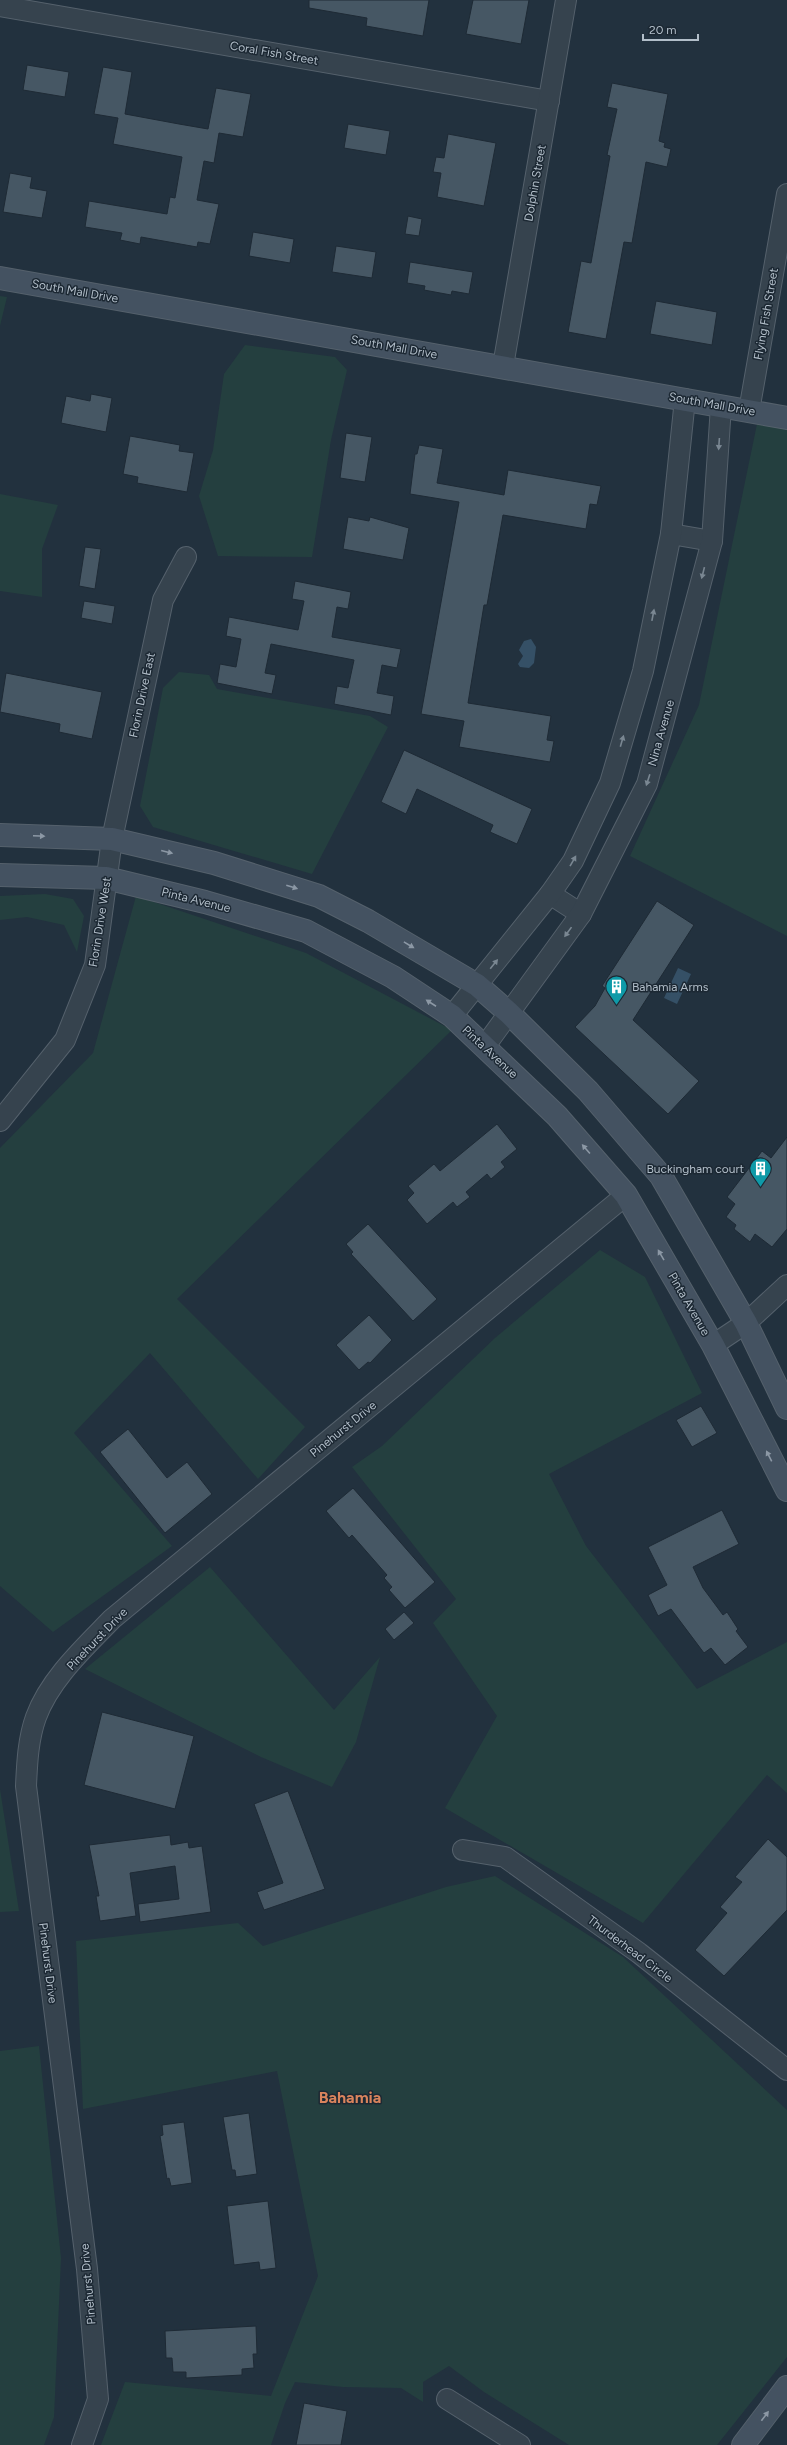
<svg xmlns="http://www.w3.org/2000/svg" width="787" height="2445" viewBox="0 0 787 2445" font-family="Figtree,sans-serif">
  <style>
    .green { fill: #243f3f }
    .water { fill: #355066 }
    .building { fill: #465764; stroke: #1e2a35 }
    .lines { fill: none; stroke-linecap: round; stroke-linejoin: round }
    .street-casing { stroke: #55616c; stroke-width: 22 }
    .secondary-casing { stroke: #55616c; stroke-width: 24 }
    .street { stroke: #36434e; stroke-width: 20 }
    .secondary { stroke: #445261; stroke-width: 22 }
    .oneway { fill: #7a8792 }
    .oneway2 { fill: #8c98a5 }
    .labels { text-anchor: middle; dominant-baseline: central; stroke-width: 3; stroke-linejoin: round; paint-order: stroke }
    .street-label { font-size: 12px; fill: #b2bec9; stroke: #1c2833 }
    .poi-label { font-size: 12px; fill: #b2bec9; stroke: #1c2833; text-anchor: start }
    .district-label { font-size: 16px; font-weight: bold; fill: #d9845d; stroke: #1c2833 }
  </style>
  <rect width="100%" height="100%" fill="#22313e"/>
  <g class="green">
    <polygon points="0,296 7,297 0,326"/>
    <polygon points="245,345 335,357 347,370 331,440 312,557 218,556 199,496 213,450 224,374"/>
    <polygon points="757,424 787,429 787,936 630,856 699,705"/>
    <polygon points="0,494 58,505 42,549 42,597 0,591"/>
    <polygon points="179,672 209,675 217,689 370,716 388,727 312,874 153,827 140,806 163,688"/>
    <polygon points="45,894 73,899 84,916 77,952 64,925 27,917 0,920 0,896"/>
    <polygon points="136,896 306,953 452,1030 177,1299 305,1427 258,1479 150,1353 74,1433 172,1546 53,1632 0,1586 0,1148 93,1053"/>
    <polygon points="600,1250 645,1277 702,1393 549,1474 586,1546 697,1689 787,1642 787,1793 767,1775 643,1923 445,1808 497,1716 433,1623 456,1599 352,1467 382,1446 495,1338"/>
    <polygon points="210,1567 334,1710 380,1657 356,1742 332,1787 261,1757 85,1669"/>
    <polygon points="0,1789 19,1911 0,1912"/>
    <polygon points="495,1876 623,1957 787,2110 787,2357 717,2445 569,2445 484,2392 449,2366 423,2382 423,2402 401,2388 343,2387 295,2382 285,2403 271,2445 101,2445 125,2382 271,2396 318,2276 277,2071 83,2109 76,1941 238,1923 263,1946 446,1887"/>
    <polygon points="39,2046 61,2258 54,2417 44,2445 0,2445 0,2051"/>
  </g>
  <g class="water">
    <polygon points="531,639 536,647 534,663 529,668 520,667 518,664 523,656 519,650 524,641"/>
    <polygon points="678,968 691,974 677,1004 664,998"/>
  </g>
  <g class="building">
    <polygon points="309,0 429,0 423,36 366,26 367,18 309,8"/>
    <polygon points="473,0 529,0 521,44 466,34"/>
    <polygon points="27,65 69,72 65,97 23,90"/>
    <polygon points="103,67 132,72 125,114 179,124 208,129 216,88 251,94 243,137 219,133 214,163 204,161 197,200 219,204 210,244 198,242 197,247 141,237 140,244 120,240 122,233 85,227 89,201 167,214 170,197 175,198 182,157 113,144 118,118 94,114"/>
    <polygon points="612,83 668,94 659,141 665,143 664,147 671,149 667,167 646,162 632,243 624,242 606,339 568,332 581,261 591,263 610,156 607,155 617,109 607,107"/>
    <polygon points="348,124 390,131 386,155 344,148"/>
    <polygon points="448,134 496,143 484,206 437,197 441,173 433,172 436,157 444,158"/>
    <polygon points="10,173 32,177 30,188 47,191 42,218 3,212"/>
    <polygon points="408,216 422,219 419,236 405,234"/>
    <polygon points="253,232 294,239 290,263 249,256"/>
    <polygon points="336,246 376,252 372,278 332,272"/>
    <polygon points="410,262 473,272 469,294 452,291 451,295 424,290 425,286 407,283"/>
    <polygon points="656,301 717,312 712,345 650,334"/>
    <polygon points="91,394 112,398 106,432 61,423 66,396 90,401"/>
    <polygon points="346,433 372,437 365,482 340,478"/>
    <polygon points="130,436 180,445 179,451 194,453 187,492 137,483 138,477 123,474"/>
    <polygon points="419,445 443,449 437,483 504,495 508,470 601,486 597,505 590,504 586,529 503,515 487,605 484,605 468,703 551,716 547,740 554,741 550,762 459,747 464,721 421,714 459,502 410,494 415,454 417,454"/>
    <polygon points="348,517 369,521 370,517 409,528 403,560 343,549"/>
    <polygon points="85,547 101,549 95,589 79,586"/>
    <polygon points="295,581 351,592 348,609 337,607 332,637 401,649 397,668 382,665 377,693 394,696 391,715 334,704 337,686 348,688 354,660 271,644 265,673 276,675 272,694 217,683 220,664 236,667 241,639 226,636 229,617 298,630 304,601 292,599"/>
    <polygon points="84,601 115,606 112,624 81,618"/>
    <polygon points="6,673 102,692 92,739 59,732 60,724 0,712"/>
    <polygon points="404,750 532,809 517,844 490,832 493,825 417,789 406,814 381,802"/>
    <polygon points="657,901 694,925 633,1020 699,1081 668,1114 575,1027 595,1006 605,988 602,986"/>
    <polygon points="497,1124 517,1149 501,1162 505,1167 491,1179 487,1174 466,1192 470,1197 457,1207 453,1202 427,1224 407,1200 414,1193 408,1186 434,1164 440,1171"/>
    <polygon points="787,1137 787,1229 772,1247 755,1234 750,1242 734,1229 736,1225 726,1217 735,1204 727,1197 762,1151 771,1158"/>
    <polygon points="368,1224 437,1299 413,1321 351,1254 353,1252 346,1244"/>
    <polygon points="369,1315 392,1340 370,1363 368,1362 359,1370 336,1345"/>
    <polygon points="701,1406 717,1433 692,1447 676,1420"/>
    <polygon points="128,1429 167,1478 187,1462 212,1494 165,1533 100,1452"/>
    <polygon points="353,1488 435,1582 405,1608 389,1590 392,1587 384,1578 387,1575 352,1535 349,1538 326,1511"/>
    <polygon points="722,1510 739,1544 693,1567 703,1588 723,1615 727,1612 738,1629 736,1631 748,1647 725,1665 711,1648 704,1653 671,1609 658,1616 648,1595 667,1585 648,1547"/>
    <polygon points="404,1612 414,1623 394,1640 385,1629"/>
    <polygon points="102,1712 194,1736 175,1809 84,1785"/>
    <polygon points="288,1791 325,1889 264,1910 257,1892 283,1883 254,1804"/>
    <polygon points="170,1835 171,1845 188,1842 189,1848 202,1846 211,1912 140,1922 138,1904 179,1899 175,1866 130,1873 136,1916 100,1921 96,1896 99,1896 89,1845"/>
    <polygon points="768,1839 787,1857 787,1910 724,1976 695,1950 727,1913 720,1907 742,1882 735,1877"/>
    <polygon points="249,2113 257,2174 236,2177 235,2170 232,2170 223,2117"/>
    <polygon points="184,2122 192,2183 171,2186 169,2178 167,2179 160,2136 163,2135 162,2125"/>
    <polygon points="268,2201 276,2268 260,2270 259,2262 234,2265 227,2206"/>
    <polygon points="256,2326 257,2354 253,2354 254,2368 242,2369 242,2375 186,2378 186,2372 173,2372 172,2358 166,2358 165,2331"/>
    <polygon points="304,2403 347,2411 341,2445 296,2445"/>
  </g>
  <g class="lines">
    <defs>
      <g id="street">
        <polyline points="0,6 549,101"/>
        <polyline points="503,366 566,0"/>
        <polyline points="749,411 787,194"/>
        <polyline points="671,534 712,541"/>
        <polyline points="550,894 581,914"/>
        <polyline points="452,1016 550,894 573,861 610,783 643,671 671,534 685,399"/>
        <polyline points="485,1046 581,914 647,784 712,541 721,406"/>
        <polyline points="0,1121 65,1040 95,965 112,839 163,600 186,557"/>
        <polyline points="713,1345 746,1323 787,1285"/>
        <polyline points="463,1850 505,1857 639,1953 787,2070"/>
        <polyline points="447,2399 520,2445"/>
        <path d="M82 2445 98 2399 87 2269 26 1786C27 1764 28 1739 36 1717 50 1679 84 1648 112 1619L626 1195"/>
      </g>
      <g id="secondary">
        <polyline points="0,278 787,418"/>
        <polyline points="0,835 112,839 214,863 319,896 368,921 477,985 509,1013 588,1091 661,1176 746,1323 787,1408"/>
        <polyline points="0,875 106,878 205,902 306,931 393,977 452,1016 557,1116 626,1195 713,1345 787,1490"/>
        <polyline points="743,2445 787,2387"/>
      </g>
    </defs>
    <use href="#street" class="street-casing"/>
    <use href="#secondary" class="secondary-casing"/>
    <use href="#street" class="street"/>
    <use href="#secondary" class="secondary"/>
  </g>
  <defs><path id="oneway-solid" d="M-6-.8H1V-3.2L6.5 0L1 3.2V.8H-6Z"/></defs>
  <g class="oneway">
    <use href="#oneway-solid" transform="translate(719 444) rotate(94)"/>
    <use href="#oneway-solid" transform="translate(703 573) rotate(104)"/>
    <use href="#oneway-solid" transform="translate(653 615) rotate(-79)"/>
    <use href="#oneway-solid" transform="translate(622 741) rotate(-74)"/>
    <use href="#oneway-solid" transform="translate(648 780) rotate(108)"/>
    <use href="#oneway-solid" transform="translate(573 861) rotate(-60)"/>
    <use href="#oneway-solid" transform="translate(568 932) rotate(126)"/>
    <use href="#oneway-solid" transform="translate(494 964) rotate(-51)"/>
  </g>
  <g class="oneway2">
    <use href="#oneway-solid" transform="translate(39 836) rotate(2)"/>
    <use href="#oneway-solid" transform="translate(167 852) rotate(14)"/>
    <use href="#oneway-solid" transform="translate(292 887) rotate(17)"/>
    <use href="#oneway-solid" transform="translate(409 945) rotate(31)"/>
    <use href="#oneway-solid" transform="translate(431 1003) rotate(-147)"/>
    <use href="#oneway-solid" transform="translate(586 1149) rotate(-131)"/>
    <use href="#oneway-solid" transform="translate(661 1255) rotate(-120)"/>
    <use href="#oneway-solid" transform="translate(769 1456) rotate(-117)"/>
    <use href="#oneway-solid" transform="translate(765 2416) rotate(-53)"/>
  </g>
  <defs>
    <symbol id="building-pin" viewBox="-11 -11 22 30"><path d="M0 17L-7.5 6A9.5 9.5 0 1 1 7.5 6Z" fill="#0f9aa8" stroke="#1c2833"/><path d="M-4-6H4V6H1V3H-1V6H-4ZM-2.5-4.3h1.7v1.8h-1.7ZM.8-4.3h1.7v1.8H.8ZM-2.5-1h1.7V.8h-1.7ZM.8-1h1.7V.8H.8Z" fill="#fff"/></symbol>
  </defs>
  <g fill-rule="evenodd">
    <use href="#building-pin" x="604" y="974" width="25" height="34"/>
    <use href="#building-pin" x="748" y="1156" width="25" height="34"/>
  </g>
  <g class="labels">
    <g class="street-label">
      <text transform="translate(274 53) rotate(10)">Coral Fish Street</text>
      <text transform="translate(535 183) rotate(-80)">Dolphin Street</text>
      <text transform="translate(75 291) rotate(10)">South Mall Drive</text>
      <text transform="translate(766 314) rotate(-80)">Flying Fish Street</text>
      <text transform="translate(394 347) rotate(10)">South Mall Drive</text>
      <text transform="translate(712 404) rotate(10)">South Mall Drive</text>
      <text transform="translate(142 695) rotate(-78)">Florin Drive East</text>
      <text transform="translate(661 733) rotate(-74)">Nina Avenue</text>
      <text transform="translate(196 900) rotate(14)">Pinta Avenue</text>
      <text transform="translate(100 922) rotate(-81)">Florin Drive West</text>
      <text transform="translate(490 1052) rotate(43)">Pinta Avenue</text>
      <text transform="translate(689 1304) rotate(60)">Pinta Avenue</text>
      <text transform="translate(343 1429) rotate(-39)">Pinehurst Drive</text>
      <text transform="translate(97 1639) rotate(-46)">Pinehurst Drive</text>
      <text transform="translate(630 1949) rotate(37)">Thurderhead Circle</text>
      <text transform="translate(48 1963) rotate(83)">Pinehurst Drive</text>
      <text transform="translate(88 2284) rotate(-95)">Pinehurst Drive</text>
    </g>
    <g class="poi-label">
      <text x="632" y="987">Bahamia Arms</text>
      <text x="744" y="1169" text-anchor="end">Buckingham court</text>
    </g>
    <g class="district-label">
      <text x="350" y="2097">Bahamia</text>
    </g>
  </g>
  <path d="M643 34v6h55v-6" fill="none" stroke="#b2bec9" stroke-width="2"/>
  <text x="649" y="34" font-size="12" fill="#b2bec9" stroke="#1c2833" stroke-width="3" paint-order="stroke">20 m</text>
</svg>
